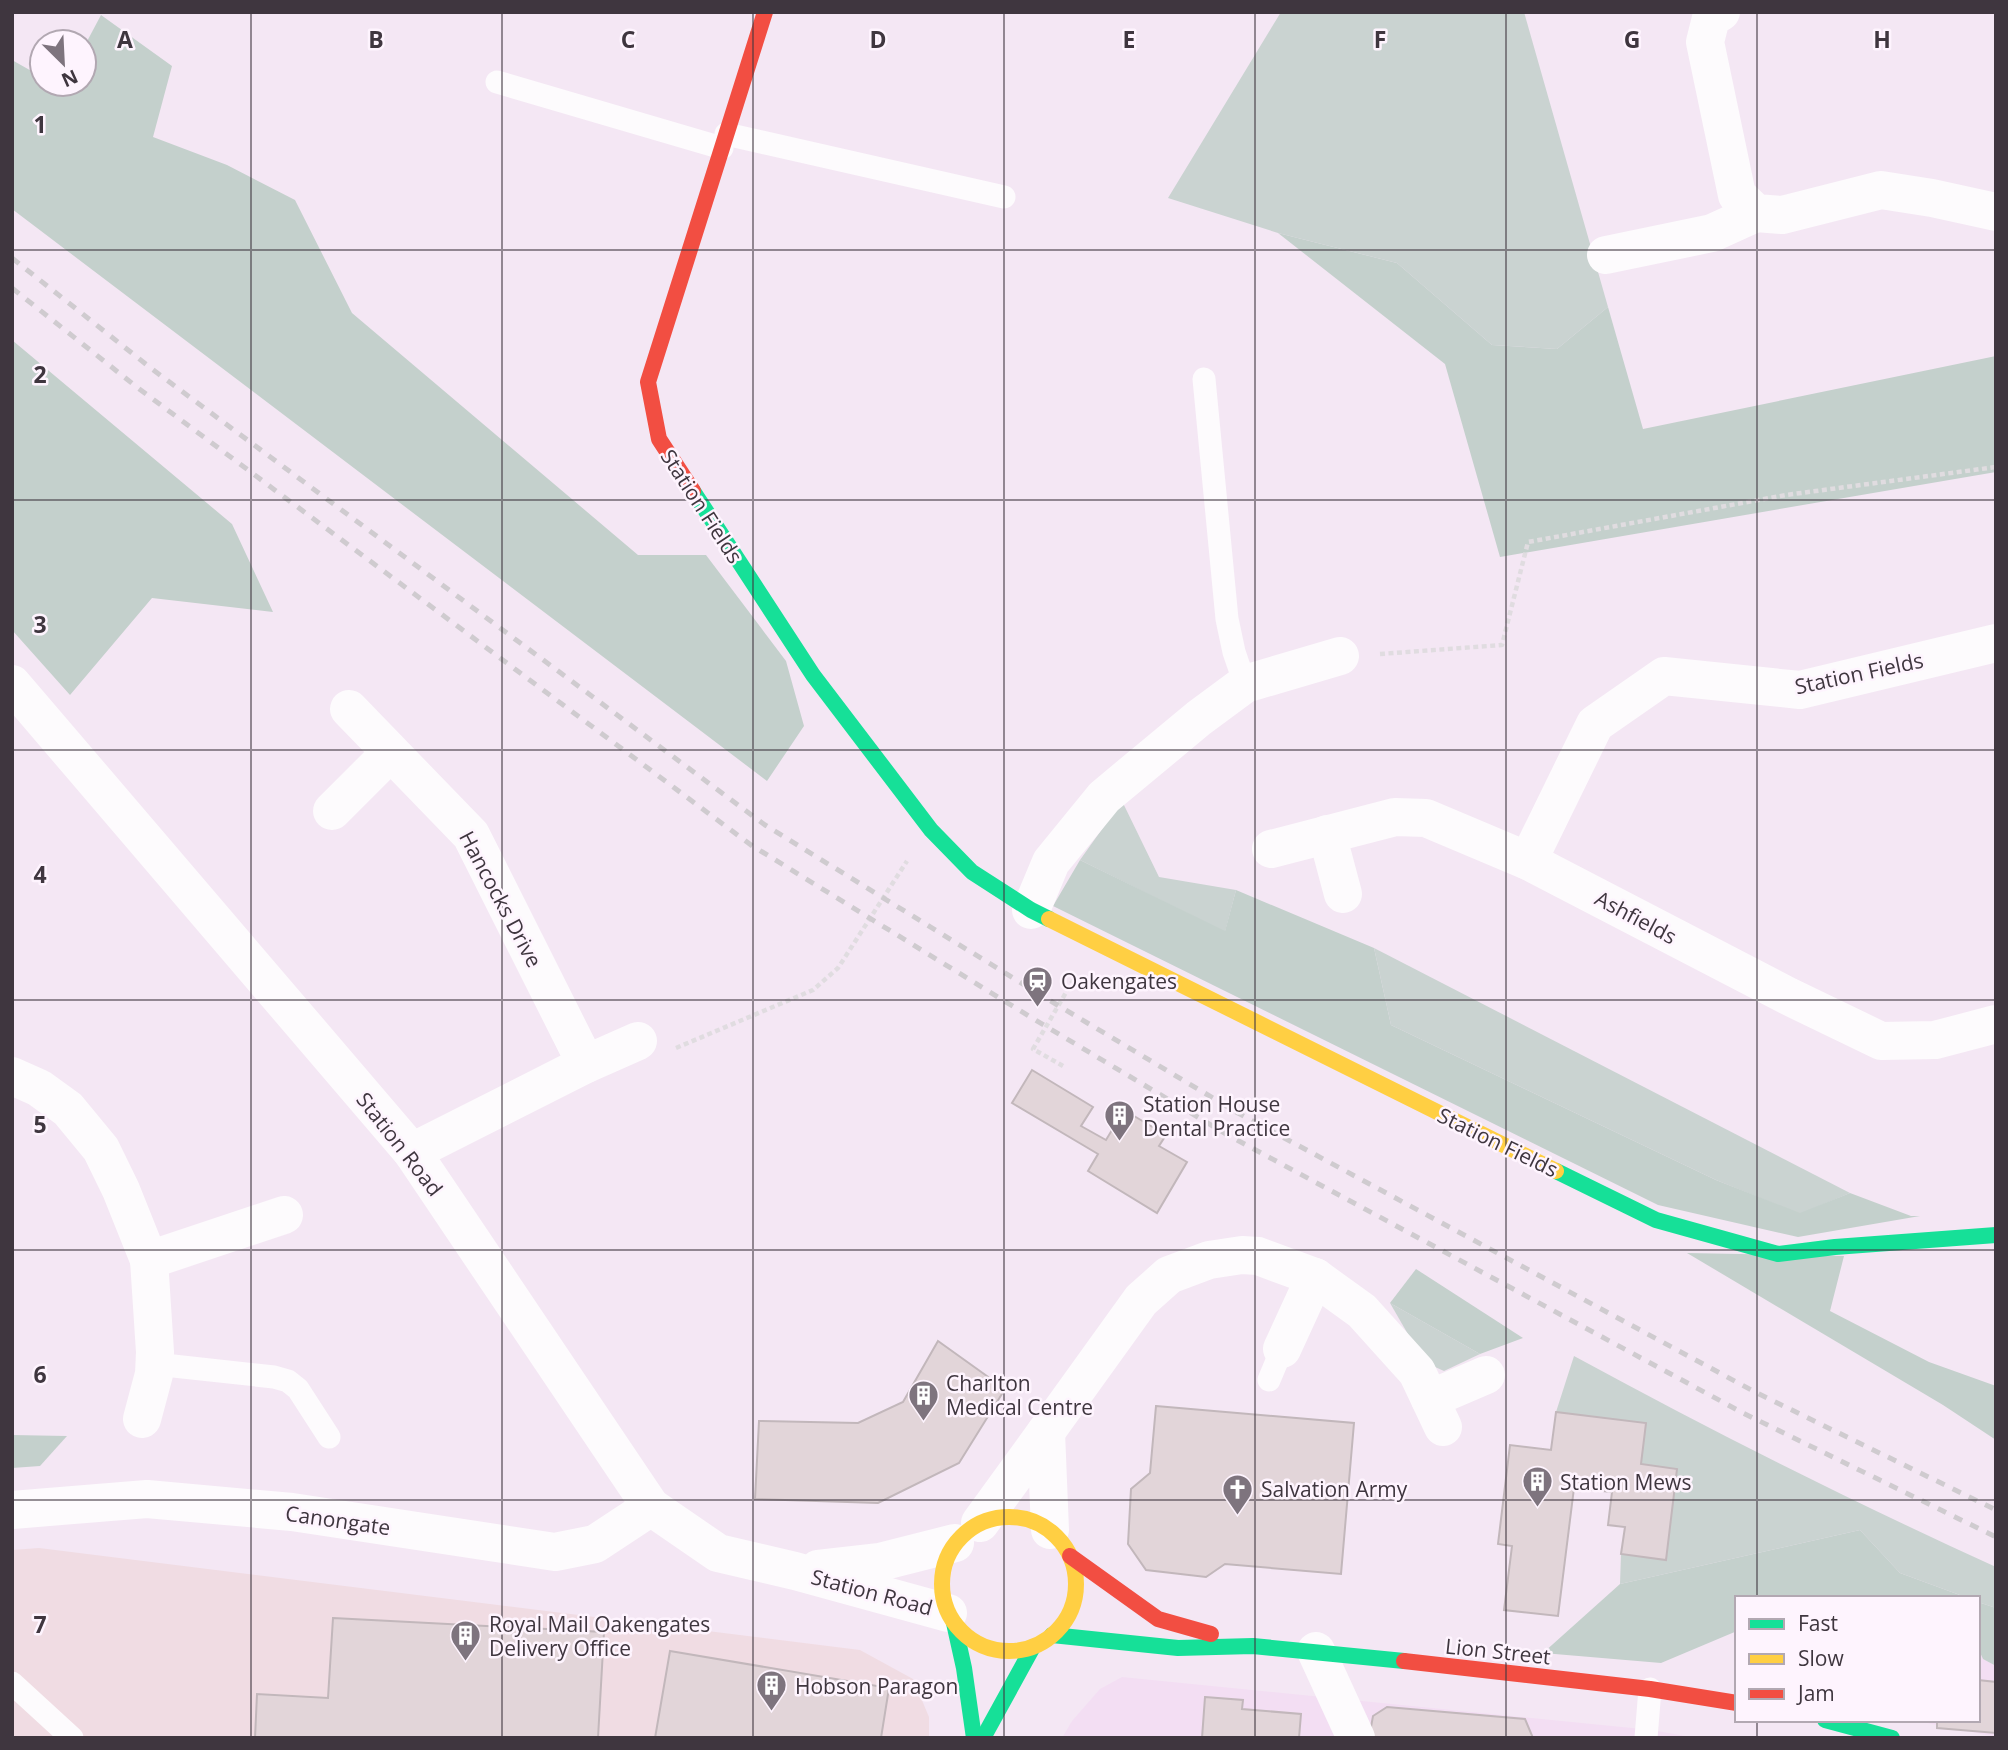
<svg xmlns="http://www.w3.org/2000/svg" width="2008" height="1750" viewBox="0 0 2008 1750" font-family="'Open Sans',sans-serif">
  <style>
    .built { fill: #f3def3 }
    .industrial { fill: #f0dce3 }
    .green { fill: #cad3d1 }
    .forest { fill: #c4d0cc }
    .building { fill: #e2d5d9; stroke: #c2b7bb; stroke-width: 2 }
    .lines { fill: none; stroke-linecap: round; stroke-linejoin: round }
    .path { stroke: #e0dce0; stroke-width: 4.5; stroke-dasharray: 5 3.5; stroke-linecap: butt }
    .lane { stroke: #fdfbfd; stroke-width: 23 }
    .street { stroke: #fdfbfd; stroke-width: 38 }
    .fast { stroke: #16e098; stroke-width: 16 }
    .slow { stroke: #ffcf43; stroke-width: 16 }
    .jam { stroke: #f24e42; stroke-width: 16 }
    .rail { stroke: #cfcbcf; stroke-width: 5; stroke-dasharray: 9 9; stroke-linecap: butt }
    .grid { fill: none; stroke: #3f363f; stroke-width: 2; stroke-opacity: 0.55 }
    .labels { text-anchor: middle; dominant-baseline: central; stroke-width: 5; stroke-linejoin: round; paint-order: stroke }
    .street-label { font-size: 21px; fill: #3f363f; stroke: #fef4fe }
    .poi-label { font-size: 21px; fill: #3f363f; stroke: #fef4fe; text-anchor: start }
    .grid-label { font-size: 23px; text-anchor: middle; font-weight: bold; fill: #3f363f; stroke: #fef4fe; stroke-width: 5; stroke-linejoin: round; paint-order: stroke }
  </style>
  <rect width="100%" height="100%" fill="#f4e7f4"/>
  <g class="built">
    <polygon points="1978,1648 1983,1659 1996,1666 1996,1737 1912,1720 1978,1720"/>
    <polygon points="1122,1677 1652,1730 1696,1738 1062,1738 1072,1721 1100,1689"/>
  </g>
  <polygon class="industrial" points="39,1548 860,1650 913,1679 929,1717 929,1738 12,1738 12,1550"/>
  <g class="green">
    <polygon points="1281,12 1524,12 1608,307 1557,349 1492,345 1397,263 1278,233 1168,198"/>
    <polygon points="1122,801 1159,877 1236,890 1225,932 1080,860"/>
    <polygon points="1374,948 1850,1193 1800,1214 1716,1180 1391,1025"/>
    <polygon points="1390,1303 1480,1354 1444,1371 1424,1362"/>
    <path d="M1574 1356C1712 1431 1853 1502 1996 1567V1608L1978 1602V1598H1968L1900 1573 1860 1530 1620 1584 1621 1554 1665 1560 1641 1464 1556 1412Z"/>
  </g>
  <g class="forest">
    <polygon points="101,15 172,66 153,137 227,165 295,200 352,313 638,555 706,555 786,661 804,726 767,781 12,209 12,60 42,77 42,84 54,84 62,88 64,84 84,84 84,47"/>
    <polygon points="1278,233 1397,263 1492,345 1557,349 1608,307 1643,429 1996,356 1996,472 1500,557 1445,364"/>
    <polygon points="12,340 232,524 273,612 152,598 70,695 12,630"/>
    <polygon points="1080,860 1225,931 1236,890 1374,948 1391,1025 1716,1180 1800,1213 1850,1193 1911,1216 1920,1216 1798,1237 1658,1205 1053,906"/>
    <polygon points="1687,1253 1844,1256 1830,1311 1929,1362 1996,1386 1996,1440 1943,1405"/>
    <polygon points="1416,1269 1523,1338 1480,1354 1390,1303"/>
    <polygon points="12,1435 67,1436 40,1466 12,1468"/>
    <polygon points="1860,1530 1900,1573 1968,1598 1737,1598 1737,1631 1661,1663 1543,1653 1620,1584"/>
    <polygon points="1978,1602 1996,1608 1996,1666 1983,1659 1978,1648"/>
  </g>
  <g class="building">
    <polygon points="1032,1070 1093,1107 1081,1126 1106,1140 1124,1110 1166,1135 1159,1146 1187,1162 1157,1213 1088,1171 1098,1154 1012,1103"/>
    <polygon points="938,1341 1005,1389 959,1463 878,1503 755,1499 759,1421 858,1423 903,1402"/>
    <polygon points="1156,1406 1354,1423 1341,1574 1225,1564 1206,1577 1146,1570 1128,1544 1131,1489 1150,1473"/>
    <polygon points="1556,1412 1646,1423 1641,1464 1677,1469 1666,1560 1621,1554 1625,1527 1608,1525 1612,1492 1574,1488 1558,1616 1504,1610 1512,1546 1498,1544 1510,1445 1551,1450"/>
    <polygon points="333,1618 604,1632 598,1738 255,1738 257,1694 328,1698"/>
    <polygon points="670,1651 889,1688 881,1738 655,1738"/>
    <polygon points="1978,1680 1996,1682 1996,1733 1937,1728 1937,1720 1978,1720"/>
    <polygon points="1205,1697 1243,1700 1242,1709 1301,1714 1299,1738 1202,1738"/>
    <polygon points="1387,1707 1525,1719 1533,1738 1369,1738 1373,1716"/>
  </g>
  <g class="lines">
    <g class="path">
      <polyline points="1380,654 1502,645 1528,542 1786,495 1996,467"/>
      <polyline points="676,1048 813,990 838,968 907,861"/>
      <polyline points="1063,1066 1033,1049 1075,977"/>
    </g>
    <g class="lane">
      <polyline points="497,82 722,148"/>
      <polyline points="726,134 1004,197"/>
      <polyline points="1204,379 1227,619 1234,652 1245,684"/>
      <polyline points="155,1364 274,1377 288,1381 298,1389 329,1437"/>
      <polyline points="1269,1380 1282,1349"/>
      <polyline points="12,1683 72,1738"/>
      <polyline points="1646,1738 1650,1689"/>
    </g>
    <g class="street">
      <polyline points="1721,12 1711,18 1705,42 1737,195 1756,213 1782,215 1881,190 1932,198 1996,212"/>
      <polyline points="1606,255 1712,233 1756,213"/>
      <polyline points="12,684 412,1152 651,1507 718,1553 795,1571 948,1613"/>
      <polyline points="349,709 471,835 586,1064"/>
      <polyline points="332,811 390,753"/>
      <polyline points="1327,834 1343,894"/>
      <polyline points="1271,849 1395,817 1426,818 1528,861 1788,996 1881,1041 1935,1040 1996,1024"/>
      <polyline points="1528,861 1595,724 1664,676 1800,690 1996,643"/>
      <polyline points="1031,910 1051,862 1104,797 1199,718 1245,684 1340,656"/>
      <polyline points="12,1076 39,1088 68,1109 101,1149 121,1190 149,1260"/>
      <polyline points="412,1152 586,1064 638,1041"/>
      <polyline points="1282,1349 1315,1277"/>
      <polyline points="1430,1399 1486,1375"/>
      <polyline points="142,1419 154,1374 155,1352 149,1260 284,1215"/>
      <polyline points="1046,1432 1141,1300 1169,1275 1209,1260 1242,1255 1258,1256 1315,1277 1362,1311 1417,1372 1443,1427"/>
      <polyline points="12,1510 147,1499 292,1512 555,1552 595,1544 651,1507"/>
      <polyline points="980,1523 1046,1432 1050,1530"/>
      <polyline points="818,1569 880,1562 955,1543"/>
      <polyline points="1316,1651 1356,1738"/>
    </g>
    <g class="fast">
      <polyline points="693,491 813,675 931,830 972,872 1031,910 1049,919"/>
      <polyline points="1556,1171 1656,1220 1778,1254 1835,1247 1996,1235"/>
      <polyline points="954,1623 964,1668 974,1738"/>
      <polyline points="1052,1635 1178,1648 1253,1646 1404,1661"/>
      <polyline points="1825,1720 1892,1738"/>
      <polyline points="983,1738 1033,1647"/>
    </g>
    <g class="slow">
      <polyline points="1049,919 1556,1171"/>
      <circle cx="1009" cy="1584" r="67"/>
    </g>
    <g class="jam">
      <polyline points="693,491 659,439 648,382 765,12"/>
      <polyline points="1070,1556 1158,1619 1211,1634"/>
      <polyline points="1404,1661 1650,1689 1737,1703"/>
    </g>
    <g class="rail">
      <polyline points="12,258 152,369 765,825 1044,997 1238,1113 1755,1392 1996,1510"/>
      <polyline points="12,288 138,388 751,845 1032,1018 1226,1134 1743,1413 1996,1537"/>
    </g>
  </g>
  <path class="grid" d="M251 12V1738M502 12V1738M753 12V1738M1004 12V1738M1255 12V1738M1506 12V1738M1757 12V1598M12 250H1996M12 500H1996M12 750H1996M12 1000H1996M12 1250H1996M12 1500H1996M1757 1720V1738"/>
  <defs>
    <symbol id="station-pin" viewBox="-11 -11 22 30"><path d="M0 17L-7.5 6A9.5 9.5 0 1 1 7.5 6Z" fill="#7e747e" stroke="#fef4fe"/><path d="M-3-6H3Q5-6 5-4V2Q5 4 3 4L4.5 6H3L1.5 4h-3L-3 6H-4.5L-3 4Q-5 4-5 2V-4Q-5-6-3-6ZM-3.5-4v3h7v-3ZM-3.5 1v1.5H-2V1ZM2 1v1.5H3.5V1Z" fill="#fff"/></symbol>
    <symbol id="building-pin" viewBox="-11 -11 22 30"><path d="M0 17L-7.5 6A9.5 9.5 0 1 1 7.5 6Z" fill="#7e747e" stroke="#fef4fe"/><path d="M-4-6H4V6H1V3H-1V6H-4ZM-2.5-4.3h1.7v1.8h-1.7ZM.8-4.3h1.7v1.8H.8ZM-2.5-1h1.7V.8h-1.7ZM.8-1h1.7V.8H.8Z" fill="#fff"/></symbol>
    <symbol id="church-pin" viewBox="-11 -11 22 30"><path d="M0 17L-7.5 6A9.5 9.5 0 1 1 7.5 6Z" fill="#7e747e" stroke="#fef4fe"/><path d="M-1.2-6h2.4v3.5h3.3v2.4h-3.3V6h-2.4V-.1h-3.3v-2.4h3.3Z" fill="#fff"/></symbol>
  </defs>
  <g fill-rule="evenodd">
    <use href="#station-pin" x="1020" y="964" width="35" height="47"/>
    <use href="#building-pin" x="1102" y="1098" width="35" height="47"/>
    <use href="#building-pin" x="906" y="1378" width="35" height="47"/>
    <use href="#building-pin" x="1520" y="1464" width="35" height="47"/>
    <use href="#church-pin" x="1220" y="1472" width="35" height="47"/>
    <use href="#building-pin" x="448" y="1618" width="35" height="47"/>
    <use href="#building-pin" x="754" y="1668" width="35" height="47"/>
  </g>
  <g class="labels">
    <g class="street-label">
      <text transform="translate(702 506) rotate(57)">Station Fields</text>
      <text transform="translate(1859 673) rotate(-12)">Station Fields</text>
      <text transform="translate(501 899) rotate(62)">Hancocks Drive</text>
      <text transform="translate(1636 917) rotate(28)">Ashfields</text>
      <text transform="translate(1498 1142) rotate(26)">Station Fields</text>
      <text transform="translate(400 1144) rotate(52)">Station Road</text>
      <text transform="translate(338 1520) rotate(8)">Canongate</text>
      <text transform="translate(872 1592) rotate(15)">Station Road</text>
      <text transform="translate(1498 1651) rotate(6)">Lion Street</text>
    </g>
    <g class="poi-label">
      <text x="1061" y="981">Oakengates</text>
      <text x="1143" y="1104">Station House<tspan x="1143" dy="24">Dental Practice</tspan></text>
      <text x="946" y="1383">Charlton<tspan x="946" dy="24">Medical Centre</tspan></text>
      <text x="1560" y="1482">Station Mews</text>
      <text x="1261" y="1489">Salvation Army</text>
      <text x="489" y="1624">Royal Mail Oakengates<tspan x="489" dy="24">Delivery Office</tspan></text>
      <text x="795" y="1686">Hobson Paragon</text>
    </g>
  </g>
  <g class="grid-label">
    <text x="125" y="48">A</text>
    <text x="376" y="48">B</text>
    <text x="628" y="48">C</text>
    <text x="878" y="48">D</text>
    <text x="1129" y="48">E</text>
    <text x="1380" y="48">F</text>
    <text x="1632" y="48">G</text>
    <text x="1882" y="48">H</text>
    <text x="40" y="133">1</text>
    <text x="40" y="383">2</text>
    <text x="40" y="633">3</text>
    <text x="40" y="883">4</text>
    <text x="40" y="1133">5</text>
    <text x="40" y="1383">6</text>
    <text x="40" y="1633">7</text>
  </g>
  <rect width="2008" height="1750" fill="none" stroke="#3f363f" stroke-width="28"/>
  <rect x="1735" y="1596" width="245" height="126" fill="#fef4fe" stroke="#b2a8b2" stroke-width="2"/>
  <rect x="1749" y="1619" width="35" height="10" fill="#16e098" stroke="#b2a8b2" stroke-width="2"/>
  <text x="1798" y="1631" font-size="21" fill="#3f363f">Fast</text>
  <rect x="1749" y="1654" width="35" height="10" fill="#ffcf43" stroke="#b2a8b2" stroke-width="2"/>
  <text x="1798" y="1666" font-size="21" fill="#3f363f">Slow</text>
  <rect x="1749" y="1689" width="35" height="10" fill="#f24e42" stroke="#b2a8b2" stroke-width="2"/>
  <text x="1798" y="1701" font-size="21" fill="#3f363f">Jam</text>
  <g transform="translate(63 63) rotate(156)"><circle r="33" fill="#fef4fe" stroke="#b2a8b2" stroke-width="2"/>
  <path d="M0-5L12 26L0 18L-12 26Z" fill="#7e747e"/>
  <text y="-10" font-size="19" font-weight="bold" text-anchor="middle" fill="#3f363f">N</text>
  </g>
</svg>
